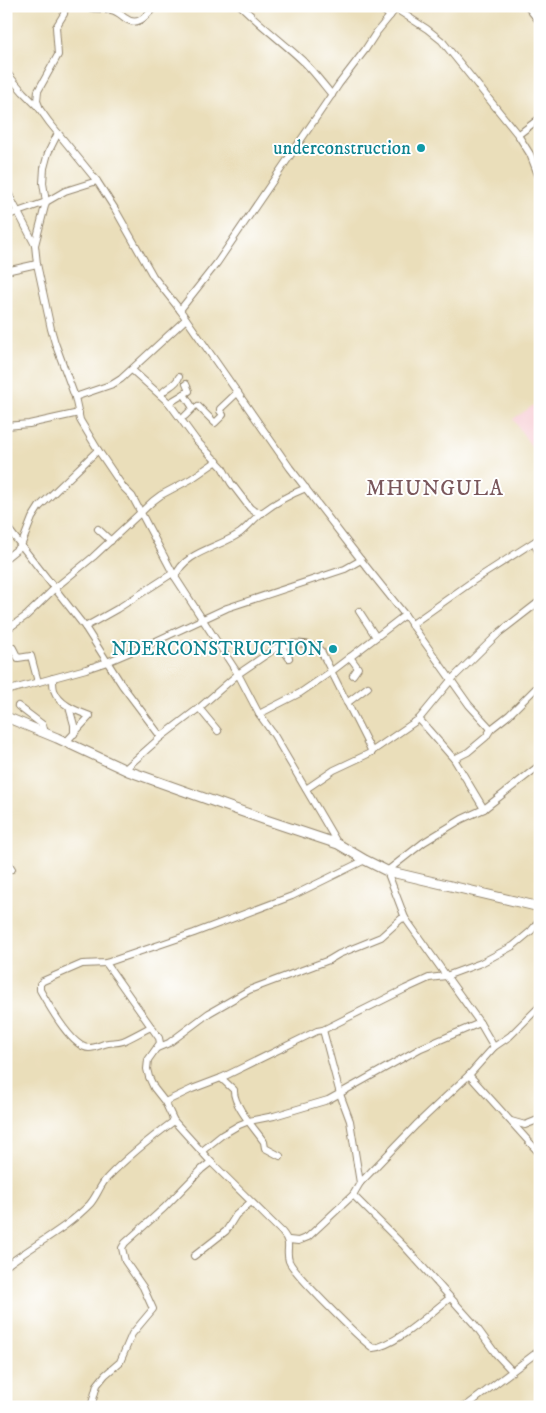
<svg xmlns="http://www.w3.org/2000/svg" width="546" height="1413" viewBox="0 0 546 1413" font-family="'IM FELL DW Pica',serif">
  <style>
    .built { fill: #f7cfd5 }
    .lines { fill: none; stroke-linecap: round; stroke-linejoin: round }
    .minor-casing { stroke: #92846c; stroke-width: 8 }
    .tertiary-casing { stroke: #92846c; stroke-width: 11 }
    .secondary-casing { stroke: #92846c; stroke-width: 11 }
    .minor { stroke: #fff; stroke-width: 6 }
    .tertiary { stroke: #fff; stroke-width: 9 }
    .secondary { stroke: #fff; stroke-width: 9 }
    .culture-dot { fill: #0f9aa8; stroke: #fff; stroke-width: 2 }
    .labels { text-anchor: middle; dominant-baseline: central; stroke-width: 4; stroke-linejoin: round; paint-order: stroke }
    .culture-label { font-size: 19px; fill: #0d838f; stroke: #fff; text-anchor: end }
    .quarter-label { font-size: 21px; letter-spacing: 1px; fill: #7a575b; stroke: #fff }
  </style>
  <rect width="100%" height="100%" fill="#fff"/>
  <filter id="ink" filterUnits="userSpaceOnUse"><feTurbulence type="fractalNoise" baseFrequency=".02" numOctaves="2"/><feDisplacementMap in="SourceGraphic" scale="10" xChannelSelector="R" yChannelSelector="G"/><feConvolveMatrix kernelMatrix="1 2 1 2 8 2 1 2 1" color-interpolation-filters="sRGB"/></filter>
  <filter id="wash" filterUnits="userSpaceOnUse"><feTurbulence type="fractalNoise" baseFrequency=".0096" numOctaves="4" result="noise"/><feDisplacementMap in="SourceGraphic" scale="20" xChannelSelector="R" yChannelSelector="G"/><feGaussianBlur stdDeviation="1.12" result="paint"/><feColorMatrix in="noise" values="0 0 0 0 0 0 0 0 0 0 0 0 0 0 0 0 0 1.4 0 .05"/><feComposite in="paint" operator="in"/></filter>
  <g filter="url(#wash)">
    <rect width="100%" height="100%" fill="#eadeba"/>
    <polygon class="built" points="540,401 540,460 513,419"/>
  </g>
  <g filter="url(#ink)">
    <g class="lines">
      <defs>
        <g id="minor">
          <path d="M83 6C93 10 102 7 111 10 117 11 121 15 125 18 138 28 147 15 155 6"/>
          <path d="M241 6C261 26 284 43 304 62 314 72 323 84 332 95"/>
          <polyline points="378,6 390,16"/>
          <polyline points="396,9 427,29 442,41 518,135 530,154 540,180"/>
          <polyline points="6,72 23,92 39,108 49,122 97,181 115,209 153,276 180,310 290,468 361,560 405,615 469,705 491,729"/>
          <polyline points="39,106 37,101 38,91 58,55 56,27 64,14 65,6"/>
          <polyline points="518,135 540,118"/>
          <polyline points="6,189 35,245 37,264 51,329 55,343 75,397 80,420 98,450 123,487 132,496 175,577 238,674 259,714 274,735 338,844"/>
          <polyline points="6,216 46,202 65,191 97,181"/>
          <polyline points="35,245 46,202 43,183 44,168 48,153 58,133"/>
          <polyline points="6,271 37,264"/>
          <polyline points="180,310 217,263 339,84 365,50 376,33 398,6"/>
          <polyline points="132,370 169,403 196,440 222,467 231,483 250,508 254,511 262,513"/>
          <polyline points="184,394 193,408 185,416"/>
          <path d="M161 395C165 387 176 386 179 377"/>
          <polyline points="75,397 113,384 121,379 186,319"/>
          <polyline points="169,403 189,391 186,384"/>
          <polyline points="198,406 215,423 223,415 220,411 220,409 238,392"/>
          <polyline points="6,426 29,424 79,413"/>
          <polyline points="6,526 85,627 122,685 161,737"/>
          <polyline points="98,529 111,541"/>
          <polyline points="537,540 536,547 540,554"/>
          <polyline points="6,558 21,546 32,518 39,507 98,450"/>
          <path d="M175 577C185 551 219 548 240 533 248 527 254 518 263 512 276 502 291 494 306 488"/>
          <polyline points="359,611 376,637"/>
          <polyline points="411,625 473,581 540,538"/>
          <polyline points="85,627 117,609 173,573"/>
          <polyline points="6,630 26,616 55,588 93,557 153,501 161,495 191,479 217,461"/>
          <polyline points="281,646 289,658"/>
          <polyline points="13,648 18,658 31,656 38,682"/>
          <polyline points="350,657 358,668 353,675"/>
          <path d="M53 678C53 682 53 687 54 690 59 705 77 711 90 716L66 742"/>
          <polyline points="6,691 86,669 107,662 154,642 227,608 345,569 361,560"/>
          <polyline points="347,703 368,687"/>
          <polyline points="18,706 43,725 45,733"/>
          <polyline points="69,707 74,725 74,734"/>
          <polyline points="199,708 218,731"/>
          <polyline points="259,714 300,693 332,671 405,615"/>
          <polyline points="419,719 454,759 484,809"/>
          <polyline points="454,759 468,752 486,737 491,729 509,715 540,684"/>
          <path d="M125 769 161 737 199 708 238 674 276 648C289 642 311 641 321 651L372 752"/>
          <polyline points="306,789 334,770 368,754 419,719 451,680 500,632 540,601"/>
          <polyline points="6,860 12,869"/>
          <path d="M106 963 159 1038 160 1043 148 1060 147 1069 149 1077 154 1088 165 1102 174 1121 211 1162 282 1232C293 1245 285 1248 289 1261 293 1273 361 1340 373 1348 396 1346 431 1312 450 1298"/>
          <path d="M151 1027C142 1031 133 1037 123 1041 118 1043 113 1042 108 1043 102 1044 96 1048 89 1048 72 1048 48 1004 40 990V984L43 981 82 964 106 963 194 933 292 896 365 860"/>
          <polyline points="323,1030 340,1094 350,1121 360,1183"/>
          <polyline points="494,1047 480,1023 405,918 387,871 424,842 462,819 484,809 540,765"/>
          <polyline points="157,1048 169,1043 209,1013 249,990 329,960 339,954 381,937 401,919 405,918"/>
          <polyline points="469,1075 540,1154"/>
          <path d="M221 1078 234 1090C233 1105 255 1129 264 1142L265 1148 280 1156"/>
          <polyline points="165,1102 192,1089 221,1078 317,1031 323,1030 405,989 429,978 446,976 481,963 513,946 531,931 540,920"/>
          <polyline points="511,1121 525,1125 540,1119"/>
          <polyline points="202,1151 222,1135 239,1125 249,1121 274,1116 328,1100 421,1048 480,1023"/>
          <polyline points="353,1195 404,1246 475,1325 496,1354 512,1371"/>
          <polyline points="289,1240 298,1241 308,1237 353,1195 360,1183 416,1125 469,1075 494,1047 510,1036 540,1006"/>
          <polyline points="194,1256 226,1231 236,1215 251,1202"/>
          <path d="M6 1266C33 1245 66 1229 90 1204 97 1196 100 1185 107 1178 127 1157 151 1138 174 1121"/>
          <polyline points="91,1407 97,1385 105,1375 120,1362 132,1334 153,1309 143,1287 125,1261 122,1248 125,1243 164,1208 202,1169 211,1162"/>
          <polyline points="463,1407 469,1404 540,1350"/>
        </g>
        <polyline id="tertiary" points="6,717 57,738 128,771 263,819 338,844 365,860 387,871 540,907"/>
        <polyline id="secondary" points="529,6 540,20"/>
      </defs>
      <use href="#minor" class="minor-casing"/>
      <use href="#tertiary" class="tertiary-casing"/>
      <use href="#secondary" class="secondary-casing"/>
      <use href="#minor" class="minor"/>
      <use href="#tertiary" class="tertiary"/>
      <use href="#secondary" class="secondary"/>
    </g>
  </g>
  <g class="culture-dot">
    <circle cx="421" cy="148" r="5"/>
    <circle cx="333" cy="649" r="5"/>
  </g>
  <g class="labels">
    <g class="culture-label">
      <text x="411" y="148">underconstruction</text>
      <text x="323" y="649">NDERCONSTRUCTION</text>
    </g>
    <g class="quarter-label">
      <text x="435" y="489">MHUNGULA</text>
    </g>
  </g>
  <rect width="546" height="1413" fill="none" stroke="#fff" stroke-width="25"/>
</svg>
